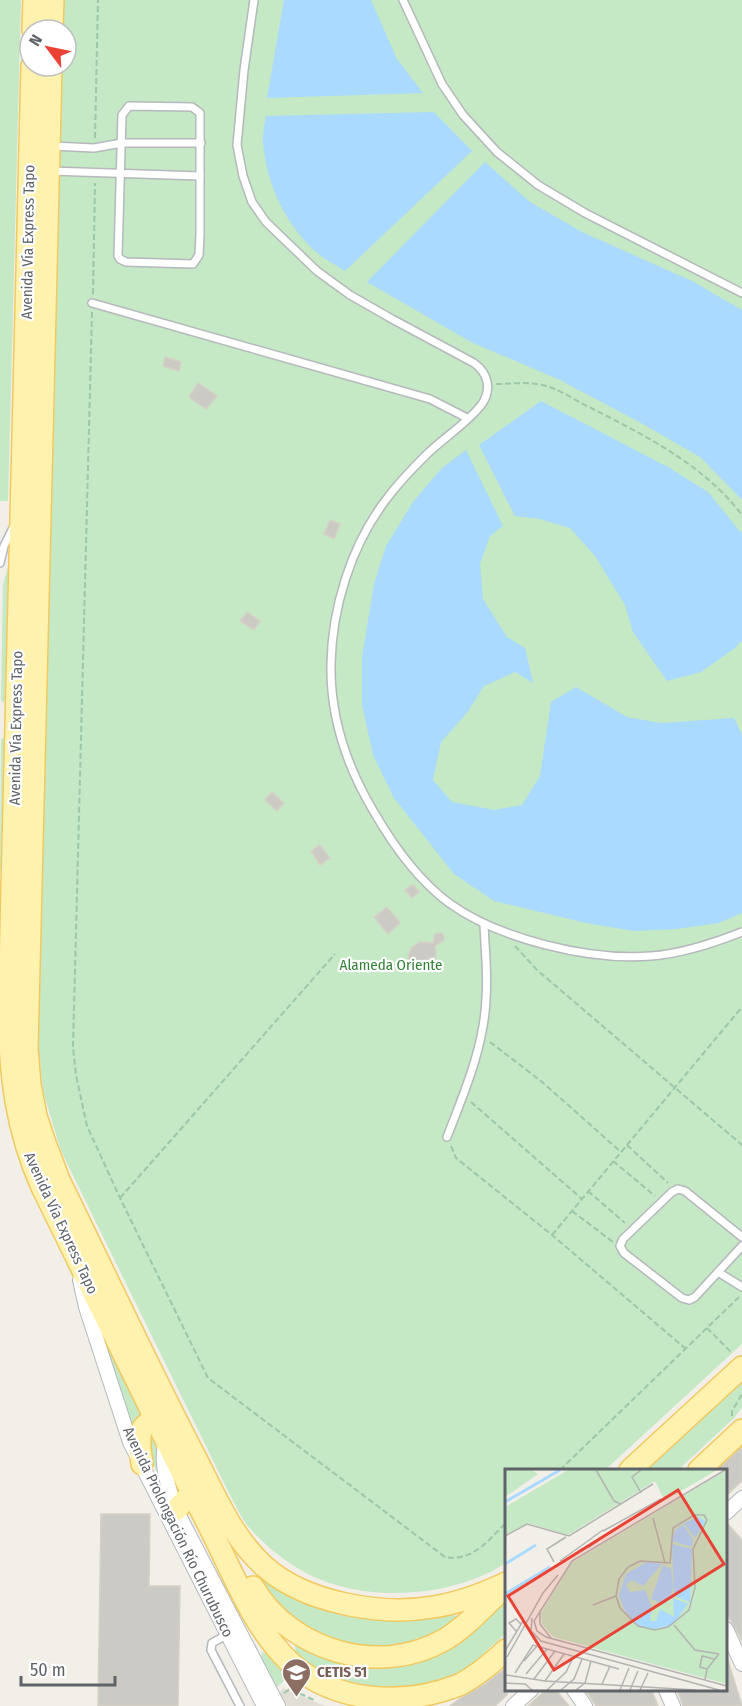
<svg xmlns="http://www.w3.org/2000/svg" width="742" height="1706" viewBox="0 0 742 1706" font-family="'Fira Sans Condensed',sans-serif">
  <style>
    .education { fill: #e1ded6 }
    .green { fill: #c5e8c5 }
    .water { fill: #aadaff }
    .building { fill: #cccac5; stroke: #d6d1c6; stroke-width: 1.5 }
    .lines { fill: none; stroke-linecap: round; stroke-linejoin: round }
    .service-casing { stroke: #b5b8bc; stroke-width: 10 }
    .minor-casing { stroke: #b5b8bc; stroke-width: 16 }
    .primary-casing { stroke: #f2c960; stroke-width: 24 }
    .path { stroke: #9cc7a9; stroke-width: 2; stroke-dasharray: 6 3; stroke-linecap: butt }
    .service { stroke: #fff; stroke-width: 7 }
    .minor { stroke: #fff; stroke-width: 14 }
    .primary { stroke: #fff2af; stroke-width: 21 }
    .labels { text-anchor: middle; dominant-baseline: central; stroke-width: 4.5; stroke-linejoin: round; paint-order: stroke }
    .street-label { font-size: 15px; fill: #5f6368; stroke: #fff }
    .park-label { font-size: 15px; fill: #348238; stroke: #fff }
    .education-label { font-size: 15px; font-weight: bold; fill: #785e54; stroke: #fff; text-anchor: start }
    .inset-river { fill: none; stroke: #aadaff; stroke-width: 3 }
    .inset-road { fill: none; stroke: #b3b3b1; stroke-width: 1.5 }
    .view { fill: #ea4335; fill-opacity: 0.15; stroke: #ea4335; stroke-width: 3 }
    .inset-edge { fill: none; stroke: #5f6368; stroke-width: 3 }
  </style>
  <rect width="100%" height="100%" fill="#f1efe8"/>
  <polygon class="education" points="283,1688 320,1704 326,1706 287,1706 280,1693"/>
  <g class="green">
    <polygon points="0,0 21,0 8,501 0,501"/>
    <path d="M63 0H742V1344L605 1470H506V1562C497 1570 486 1574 474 1579 423 1598 358 1599 308 1574 286 1563 263 1544 247 1525 241 1517 236 1506 231 1497L61 1151 43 1091 39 1052V1010L62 66H66V30H62Z"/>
    <polygon points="10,561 9,690 3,703 1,700 3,584"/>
    <polygon points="1,738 4,739 10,764 2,875 0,867"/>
    <polygon points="108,1344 146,1409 133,1429 106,1349"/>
    <polygon points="742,1376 742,1407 734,1418 678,1470 641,1470"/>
    <polygon points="151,1429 158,1436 162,1488 148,1447"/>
    <path d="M260 1576C281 1587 309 1604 331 1611 371 1623 411 1620 451 1615L457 1616 456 1619 439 1632 414 1642 381 1647H364L329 1641 306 1632 255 1580 256 1577Z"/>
    <polygon points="506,1596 506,1633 464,1671 445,1682 391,1690 334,1678 322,1673 296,1654 295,1646 298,1643 395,1663"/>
    <polygon points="262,1652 265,1653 288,1678 277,1687 261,1657"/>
  </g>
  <g class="water">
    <polygon points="284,0 371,0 397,59 423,93 267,98"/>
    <path d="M434 112 472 151 345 271C337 266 328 261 321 256 287 228 267 187 263 143 262 134 265 124 266 116Z"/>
    <polygon points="485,162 530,202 582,232 692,281 742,310 742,500 700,457 641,423 560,380 471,342 367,282"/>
    <polygon points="541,401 668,467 708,492 742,534 742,640 735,648 701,672 667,681 633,632 625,605 595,556 570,528 540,519 515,516 479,445"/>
    <polygon points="466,450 503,526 490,536 480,564 483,599 507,637 525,648 533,683 515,672 484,686 467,713 441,742 433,780 452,802 494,810 522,805 540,776 551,702 576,687 627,717 661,723 734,718 742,735 742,913 719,923 676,929 634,931 586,923 494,901 454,874 394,798 373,755 362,705 362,657 374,584 386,546 413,502 441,469"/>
  </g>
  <g class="building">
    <polygon points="165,357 181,362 179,371 163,366"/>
    <polygon points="198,383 217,396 206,409 189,397"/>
    <polygon points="330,520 340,524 334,539 324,534"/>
    <polygon points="247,612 260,621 254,630 240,621"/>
    <polygon points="272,792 284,803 277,811 265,800"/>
    <polygon points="320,845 330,858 320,865 311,851"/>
    <polygon points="413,884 419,892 412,898 405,890"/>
    <polygon points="387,907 400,923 388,934 374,917"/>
    <polygon points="441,933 443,934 444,940 435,946 436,957 433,966 424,970 415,968 409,961 408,956 412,947 420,942 433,943 435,934"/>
    <polygon points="742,1447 742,1481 726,1496 726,1470 717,1470"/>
    <polygon points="101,1514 150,1514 149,1586 180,1586 178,1706 98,1706"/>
    <polygon points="726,1522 742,1540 742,1641 726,1612"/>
    <polygon points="728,1660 742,1706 683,1706 677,1689 726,1689 726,1661"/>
    <polygon points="507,1667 507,1695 495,1706 450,1706 459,1699 485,1684"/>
    <polygon points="547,1689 555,1689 569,1706 528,1706"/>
    <polygon points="585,1689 651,1689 658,1706 596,1706"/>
  </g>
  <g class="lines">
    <defs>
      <g id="service">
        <path d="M254 0 244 70 237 145 243 176 252 202 266 222 317 271 350 295 392 319 474 363C488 373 492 389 482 404 466 425 441 439 423 458 410 471 396 486 385 501 351 546 332 608 331 664 330 717 347 767 374 812 393 845 418 880 449 903 499 939 589 961 651 956 681 954 714 943 742 932"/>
        <polyline points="403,0 442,84 463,115 497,152 538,185 585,213 742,293"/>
        <polygon points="129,106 192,107 200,113 200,235 199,255 193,264 126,262 120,259 118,256 122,115"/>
        <polyline points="52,146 94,148 122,143 201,143"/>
        <polyline points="50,171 200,176"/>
        <polyline points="92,303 430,399 467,418"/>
        <polyline points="0,563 4,546 14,526"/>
        <path d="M447 1137C464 1093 484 1047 486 999 488 975 485 949 484 925"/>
        <polyline points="742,1237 685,1191 678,1189 672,1192 623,1239 620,1246 624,1253 682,1298 689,1300 695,1297 742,1246"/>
        <polyline points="718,1272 742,1287"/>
        <polyline points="230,1633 212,1643 211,1650 240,1706"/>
      </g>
      <g id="minor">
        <polyline points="80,1280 86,1307 130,1442 264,1706"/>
        <path d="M166 1441C159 1464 169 1488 176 1510L278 1706"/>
        <polyline points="726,1513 742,1498"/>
        <polyline points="726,1629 742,1664"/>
        <polyline points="574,1690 585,1706"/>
        <polyline points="666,1690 673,1706"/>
        <polyline points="513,1706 531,1690"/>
      </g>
      <g id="primary">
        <polyline points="33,30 34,0"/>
        <polyline points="52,30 53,0"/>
        <path d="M32 66 9 1013C10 1076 16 1129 42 1187 98 1301 153 1416 211 1530 233 1573 255 1632 293 1665 339 1704 405 1706 459 1685 477 1676 492 1663 506 1650"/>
        <path d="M51 66 27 1047 30 1085 36 1116 45 1143 59 1180C103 1270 145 1360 191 1449 213 1490 230 1536 265 1567 306 1603 381 1616 433 1607 459 1603 483 1594 506 1583"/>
        <path d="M142 1464C138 1433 135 1427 166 1413"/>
        <polyline points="630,1470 742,1367"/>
        <polyline points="699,1470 742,1430"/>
        <polyline points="176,1510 186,1499 196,1501"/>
        <path d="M253 1587C290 1651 379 1677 444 1640 465 1628 482 1608 500 1592"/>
      </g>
    </defs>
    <use href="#service" class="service-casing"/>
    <use href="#minor" class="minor-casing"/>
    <use href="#primary" class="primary-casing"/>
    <g class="path">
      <polyline points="95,138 98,0"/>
      <polyline points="93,294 95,183"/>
      <path d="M92 312 73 1047 76 1075 87 1126 120 1198 208 1378 445 1557C473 1562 488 1540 506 1523"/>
      <path d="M496 384C512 384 529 381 546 386 561 390 576 401 591 408 646 436 704 465 742 515"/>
      <polyline points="515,946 537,970 742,1145"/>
      <polyline points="490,1042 541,1081 621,1152"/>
      <polyline points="471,1102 582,1199"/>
      <polyline points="627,1145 668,1183"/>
      <polyline points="451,1146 456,1158 552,1235 686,1349"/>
      <polyline points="613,1161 655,1196"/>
      <polyline points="588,1191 625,1223"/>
      <polyline points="120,1198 335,954"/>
      <polyline points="572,1211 613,1242"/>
      <polyline points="552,1235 742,1007"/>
      <polyline points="707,1328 732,1353"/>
      <polyline points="732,1416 732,1411 742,1394"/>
      <polyline points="560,1470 739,1297"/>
      <polyline points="284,1693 290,1689 314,1700"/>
    </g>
    <use href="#service" class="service"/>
    <use href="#minor" class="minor"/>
    <use href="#primary" class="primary"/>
  </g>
  <defs>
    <symbol id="university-pin" viewBox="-11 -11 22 30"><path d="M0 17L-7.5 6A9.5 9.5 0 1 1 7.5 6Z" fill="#8d6e63" stroke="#fff"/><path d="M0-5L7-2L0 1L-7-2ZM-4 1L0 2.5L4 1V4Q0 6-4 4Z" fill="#fff"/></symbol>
  </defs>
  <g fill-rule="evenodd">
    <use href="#university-pin" x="280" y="1656" width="33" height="45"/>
  </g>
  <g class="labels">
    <g class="street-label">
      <text transform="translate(28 242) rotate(-89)">Avenida Vía Express Tapo</text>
      <text transform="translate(16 728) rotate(-89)">Avenida Vía Express Tapo</text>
      <text transform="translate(61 1223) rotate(65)">Avenida Vía Express Tapo</text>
      <text transform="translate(178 1532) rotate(64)">Avenida Prolongación Río Churubusco</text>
    </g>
    <g class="park-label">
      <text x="391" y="965">Alameda Oriente</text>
    </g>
    <g class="education-label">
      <text x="317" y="1672">CETIS 51</text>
    </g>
  </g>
  <g transform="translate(505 1469)">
    <rect width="222" height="222" fill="#f1efe8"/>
    <path d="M0 1H27L33 5 0 28ZM63 1H212L123 53 159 30 150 12 63 66 23 54 0 66V38ZM222 1V215L48 168 37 155 36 144 66 94Z" fill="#c5e8c5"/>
    <path d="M193 48 200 52 190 69 179 54ZM178 55 188 71 187 78 167 72 170 62ZM167 75 187 80 185 133 169 127ZM142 93 157 95 138 117 126 111 121 116 125 123 140 121 147 139 145 152H151L155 140 169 148 168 129 183 135 167 156 149 160 134 157 120 142 114 126 121 105ZM158 96 166 100 168 117 166 128 159 135 146 130Z" fill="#aadaff"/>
    <path class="inset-river" d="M0 33 55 1M0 95 31 76M0 125 45 98"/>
    <path class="inset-road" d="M91 1 109 32 116 35M220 1 67 92 29 152 32 162 41 168 222 217M136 24 127 8 136 1M189 46H199L202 51 188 80 190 118 184 141 163 158 150 161 133 157 115 139 111 127 114 110 123 98 135 92 165 94 168 59ZM148 49 160 94M98 62 156 30M0 67 22 55 64 67 148 15M83 79 109 60M55 92 98 61M49 93 42 80 61 68M88 136 111 127M35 141V155L46 169M27 149 26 162 36 172 214 221M169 156 190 181 214 185M12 163 4 154 11 150 16 155M0 182 18 152M2 188 38 124 53 106M19 192 32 177M202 200 195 198 197 187 209 190M10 204 28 176 114 200M21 205 42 180M1 206 40 212 190 221M29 210 50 182M200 211 202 200 214 185M40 212 59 185M0 214 20 215 27 221M97 215 105 197M42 221 61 203 69 187M56 221 69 210 77 190M71 221 80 214 86 192M115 221 124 199M125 221 133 202M135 221 143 204"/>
    <path class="view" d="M173 21 219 95 49 201 3 127Z"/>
    <rect width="222" height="222" class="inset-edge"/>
  </g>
  <g transform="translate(48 48) rotate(302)"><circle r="28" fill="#ffffff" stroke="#bfc1c3" stroke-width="1.5"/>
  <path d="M0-4.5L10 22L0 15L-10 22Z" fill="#ea4335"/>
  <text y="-9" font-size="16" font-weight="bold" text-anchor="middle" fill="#5f6368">N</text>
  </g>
  <path d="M21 1676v9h94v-9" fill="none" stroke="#5f6368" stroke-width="3"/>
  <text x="30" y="1676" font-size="18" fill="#5f6368" stroke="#ffffff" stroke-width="4.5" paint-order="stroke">50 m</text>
</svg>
